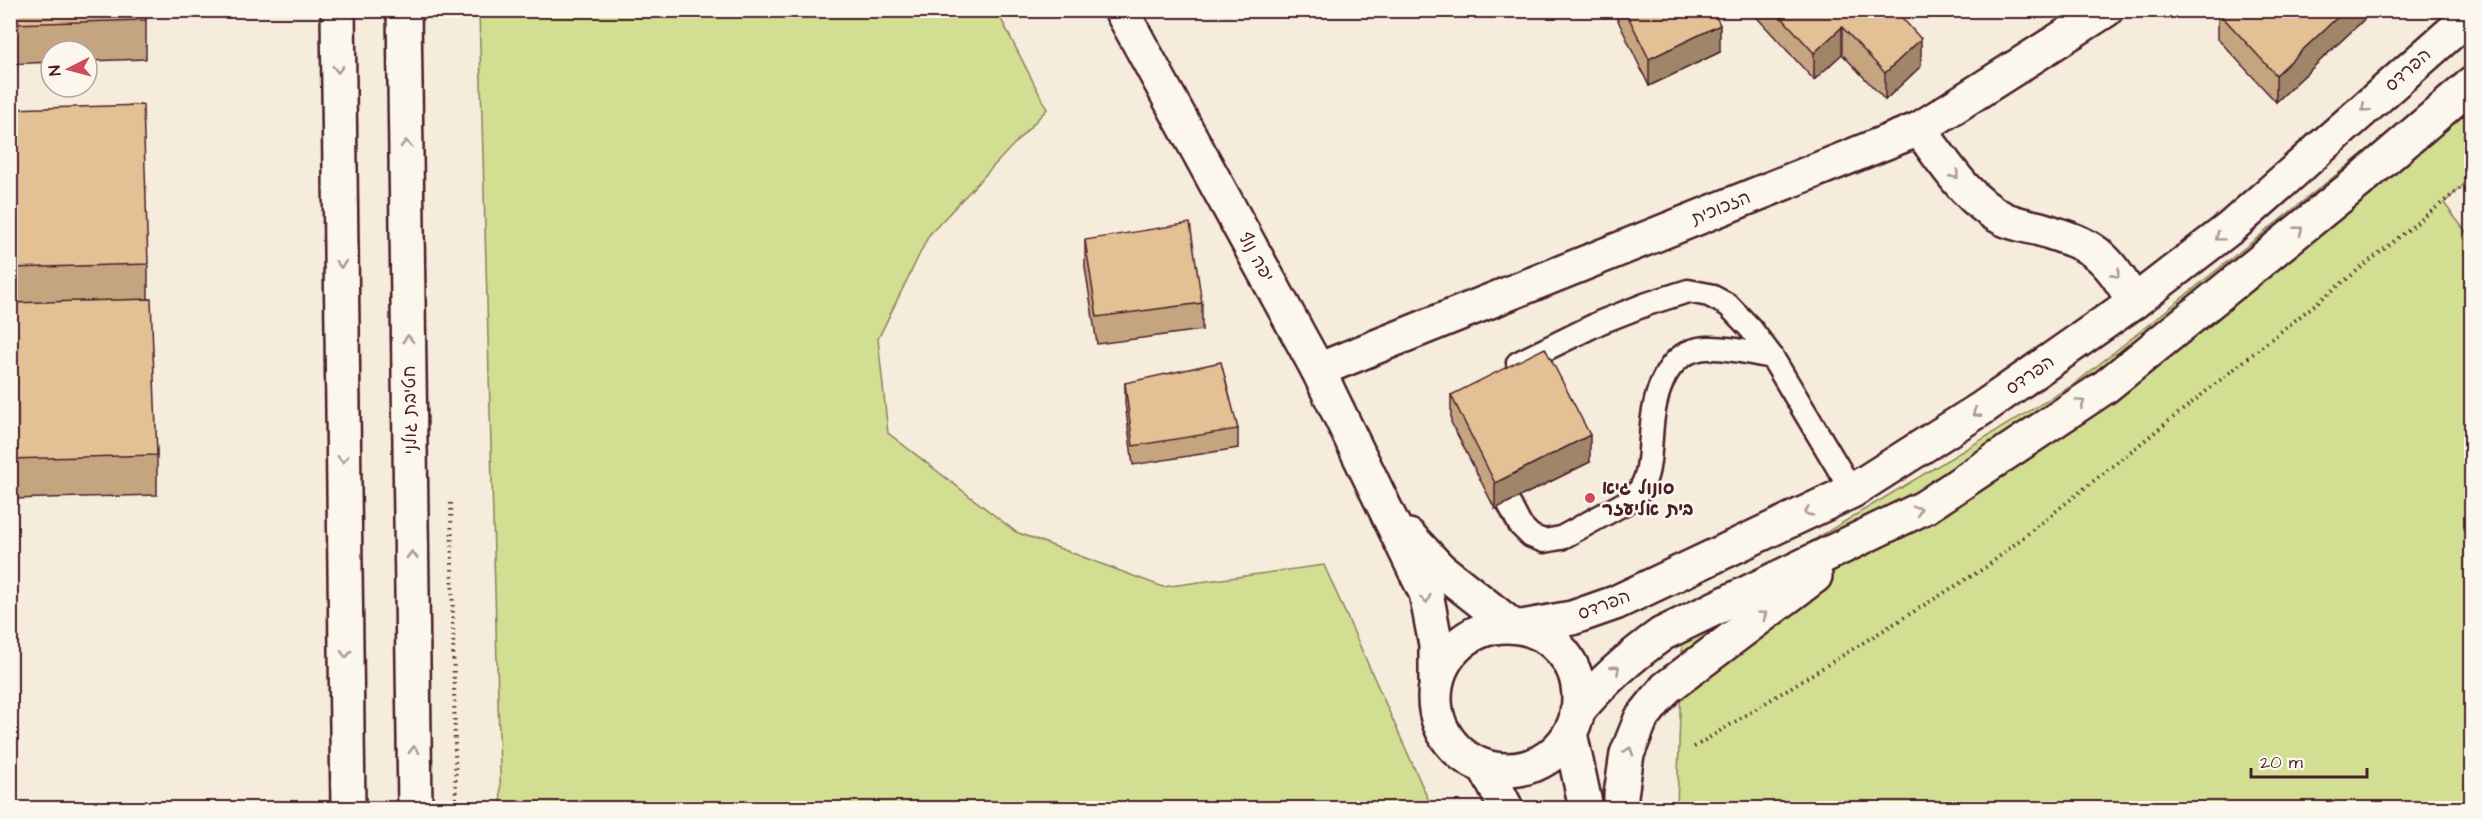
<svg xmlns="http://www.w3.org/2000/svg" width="2482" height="819" viewBox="0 0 2482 819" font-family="'Architects Daughter','Playpen Sans Hebrew',sans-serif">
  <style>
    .green { fill: #d2de91; stroke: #8e7e5e; stroke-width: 1.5 }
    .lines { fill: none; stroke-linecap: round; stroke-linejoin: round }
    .service-casing { stroke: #4a1f2b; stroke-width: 27 }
    .minor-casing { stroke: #4a1f2b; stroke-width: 38 }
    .tertiary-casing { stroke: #4a1f2b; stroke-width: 38 }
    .path { stroke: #4a1f2b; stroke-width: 4; stroke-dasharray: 1.5 4.5; stroke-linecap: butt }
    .service { stroke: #fbf7ec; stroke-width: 22 }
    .minor { stroke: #fbf7ec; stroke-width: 33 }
    .tertiary { stroke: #fbf7ec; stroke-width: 33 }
    .wall { fill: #c4a580; stroke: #4a1f2b; stroke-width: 1.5 }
    .shaded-wall { fill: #a08668; stroke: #4a1f2b; stroke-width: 1.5 }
    .building { fill: #e4c095; stroke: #4a1f2b; stroke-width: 1.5 }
    .oneway { stroke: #ab9695 }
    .poi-dot { fill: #d1495b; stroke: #fbf7ec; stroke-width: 2 }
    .labels { text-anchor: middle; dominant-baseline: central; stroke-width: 5; stroke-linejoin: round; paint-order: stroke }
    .street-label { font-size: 18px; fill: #4a1f2b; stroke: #fbf7ec }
    .poi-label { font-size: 18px; font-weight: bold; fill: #4a1f2b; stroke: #fbf7ec; text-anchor: start }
  </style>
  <rect width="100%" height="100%" fill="#f6ecdb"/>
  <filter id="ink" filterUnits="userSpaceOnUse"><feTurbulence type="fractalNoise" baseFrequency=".0167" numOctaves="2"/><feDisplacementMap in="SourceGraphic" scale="12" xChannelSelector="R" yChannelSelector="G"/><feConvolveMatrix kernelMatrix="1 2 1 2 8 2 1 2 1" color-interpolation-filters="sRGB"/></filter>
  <g filter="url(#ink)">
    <g class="green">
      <polygon points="479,11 997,11 1047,109 929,235 878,339 888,433 1016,532 1163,587 1324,565 1432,808 501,808"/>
      <polygon points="2471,67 2471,178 2444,203 2472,240 2471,808 1677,808 1683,618 2073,385"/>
    </g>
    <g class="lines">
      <defs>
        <g id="service">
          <polyline points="1518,363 1601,322 1647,304 1688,291 1709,295 1728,305 1751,329 1772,357 1852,491"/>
          <path d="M1494 475 1520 525 1531 536 1544 541 1561 538 1634 498C1650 480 1649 460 1651 437 1653 401 1663 350 1707 348 1729 347 1750 353 1772 357"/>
        </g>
        <g id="minor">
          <path d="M1919 129C1943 160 1967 201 2004 219 2015 224 2028 226 2040 229 2095 246 2104 252 2134 302"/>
          <polyline points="1318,370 1919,129 2106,10"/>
        </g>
        <g id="tertiary">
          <polyline points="338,10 348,808"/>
          <polyline points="404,10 415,808"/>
          <polyline points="1121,10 1318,370 1426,593 1436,645 1436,680"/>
          <polyline points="1409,536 1440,569 1512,626"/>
          <circle cx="1507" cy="698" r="72"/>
          <polyline points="1522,627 1572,618 1615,603 1852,491 1981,409 2134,302 2230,228 2472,14"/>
          <path d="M1577 712C1602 681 1630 657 1662 634L1925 507 2105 387 2357 183 2472 84"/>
          <polyline points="1570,733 1586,808"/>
          <polyline points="1485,767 1506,808"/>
          <polyline points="1621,808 1621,795 1627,754 1641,719 1666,688 1815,576"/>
        </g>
      </defs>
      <use href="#service" class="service-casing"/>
      <use href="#minor" class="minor-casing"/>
      <use href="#tertiary" class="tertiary-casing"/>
      <g class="path">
        <polyline points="451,503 456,808"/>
        <polyline points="1694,747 1986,567 2472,179"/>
      </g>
      <use href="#service" class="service"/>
      <use href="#minor" class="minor"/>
      <use href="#tertiary" class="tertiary"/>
    </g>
    <g class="wall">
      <polygon points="10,10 146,10 146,59 87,61 87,51 51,51 51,62 10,64"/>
      <polygon points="1613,10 1713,10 1720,52 1649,86"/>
      <polygon points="1750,10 1895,10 1921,66 1885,100 1842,54 1814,80"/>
      <polygon points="2374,10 2276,102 2218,39 2218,12"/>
      <polygon points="10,109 148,264 148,299 157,455 157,495 10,499"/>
      <polygon points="1085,240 1202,303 1202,330 1097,344 1085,267"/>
      <polygon points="1125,383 1238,429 1238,448 1133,465 1125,403"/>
      <polygon points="1451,395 1590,462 1495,509 1451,422"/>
    </g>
    <g class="shaded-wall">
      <polygon points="2345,10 2374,10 2276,102 2276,75"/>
      <polygon points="1720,25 1720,52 1649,86 1649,59"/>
      <polygon points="1842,27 1842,54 1814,80 1814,53"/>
      <polygon points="1921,39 1921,66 1885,100 1885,73"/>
      <polygon points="1590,435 1590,462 1495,509 1495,483"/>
    </g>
    <g class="building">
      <polygon points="10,10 146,10 146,20 10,24"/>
      <polygon points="1625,10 1713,10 1720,25 1649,59"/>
      <polygon points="1775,10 1895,10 1921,39 1885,73 1842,27 1814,53"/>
      <polygon points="2219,10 2345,10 2276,75 2218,12"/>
      <polygon points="143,105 148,264 10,268 10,109"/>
      <polygon points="1190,223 1202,303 1097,317 1085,240"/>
      <polygon points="151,299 157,455 10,459 10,303"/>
      <polygon points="1545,348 1590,435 1495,483 1451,395"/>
      <polygon points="1221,362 1238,429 1133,446 1125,383"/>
    </g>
    <defs><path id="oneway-chevron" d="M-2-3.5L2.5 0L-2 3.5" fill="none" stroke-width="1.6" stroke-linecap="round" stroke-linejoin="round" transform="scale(1.5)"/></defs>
    <g class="oneway">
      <use href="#oneway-chevron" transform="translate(338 69) rotate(89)"/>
      <use href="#oneway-chevron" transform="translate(2365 108) rotate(138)"/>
      <use href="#oneway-chevron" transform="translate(406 144) rotate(-91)"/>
      <use href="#oneway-chevron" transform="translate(1955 175) rotate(51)"/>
      <use href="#oneway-chevron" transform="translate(2299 230) rotate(-39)"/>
      <use href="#oneway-chevron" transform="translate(2219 237) rotate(143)"/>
      <use href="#oneway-chevron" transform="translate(341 264) rotate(89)"/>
      <use href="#oneway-chevron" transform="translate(2116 274) rotate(54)"/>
      <use href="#oneway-chevron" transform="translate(408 339) rotate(-91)"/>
      <use href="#oneway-chevron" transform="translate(2081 403) rotate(-34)"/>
      <use href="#oneway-chevron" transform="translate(1976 413) rotate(147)"/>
      <use href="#oneway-chevron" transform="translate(343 459) rotate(89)"/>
      <use href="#oneway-chevron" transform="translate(1918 510) rotate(-27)"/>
      <use href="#oneway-chevron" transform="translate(1808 512) rotate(155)"/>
      <use href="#oneway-chevron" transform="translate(412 555) rotate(-91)"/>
      <use href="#oneway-chevron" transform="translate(1426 599) rotate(76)"/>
      <use href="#oneway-chevron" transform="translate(1763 615) rotate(-37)"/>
      <use href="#oneway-chevron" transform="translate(346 654) rotate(89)"/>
      <use href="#oneway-chevron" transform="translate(1616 669) rotate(-43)"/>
      <use href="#oneway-chevron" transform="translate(414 750) rotate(-91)"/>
      <use href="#oneway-chevron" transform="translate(1629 751) rotate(-72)"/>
    </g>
  </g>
  <circle class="poi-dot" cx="1590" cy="498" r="6"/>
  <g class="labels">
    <g class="street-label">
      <text transform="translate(2408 70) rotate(-42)">הפרדס</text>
      <text transform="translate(1721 208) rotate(-22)">הזכוכית</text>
      <text transform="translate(1256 257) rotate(61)">יפה נוף</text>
      <text transform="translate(2030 375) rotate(-35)">הפרדס</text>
      <text transform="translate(410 410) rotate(-91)">חטיבת גולני</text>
      <text transform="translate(1604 605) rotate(-21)">הפרדס</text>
    </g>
    <g class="poi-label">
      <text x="1602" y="488">סונול גיא<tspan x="1602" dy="21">בית אליעזר</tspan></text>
    </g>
  </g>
  <rect width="2482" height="819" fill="none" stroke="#fbf7ec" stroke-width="36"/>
  <rect x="18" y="18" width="2446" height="783" fill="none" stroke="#4a1f2b" stroke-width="2" filter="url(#ink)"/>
  <g transform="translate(69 69) rotate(264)"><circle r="28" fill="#fbf7ec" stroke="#b4a19f" stroke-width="1.5"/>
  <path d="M0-4.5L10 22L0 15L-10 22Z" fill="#d1495b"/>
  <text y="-9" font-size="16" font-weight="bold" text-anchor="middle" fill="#4a1f2b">N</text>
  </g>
  <path d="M2251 768v9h116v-9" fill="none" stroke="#4a1f2b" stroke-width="3"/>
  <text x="2260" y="768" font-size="18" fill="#4a1f2b" stroke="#fbf7ec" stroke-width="4.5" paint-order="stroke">20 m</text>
</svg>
